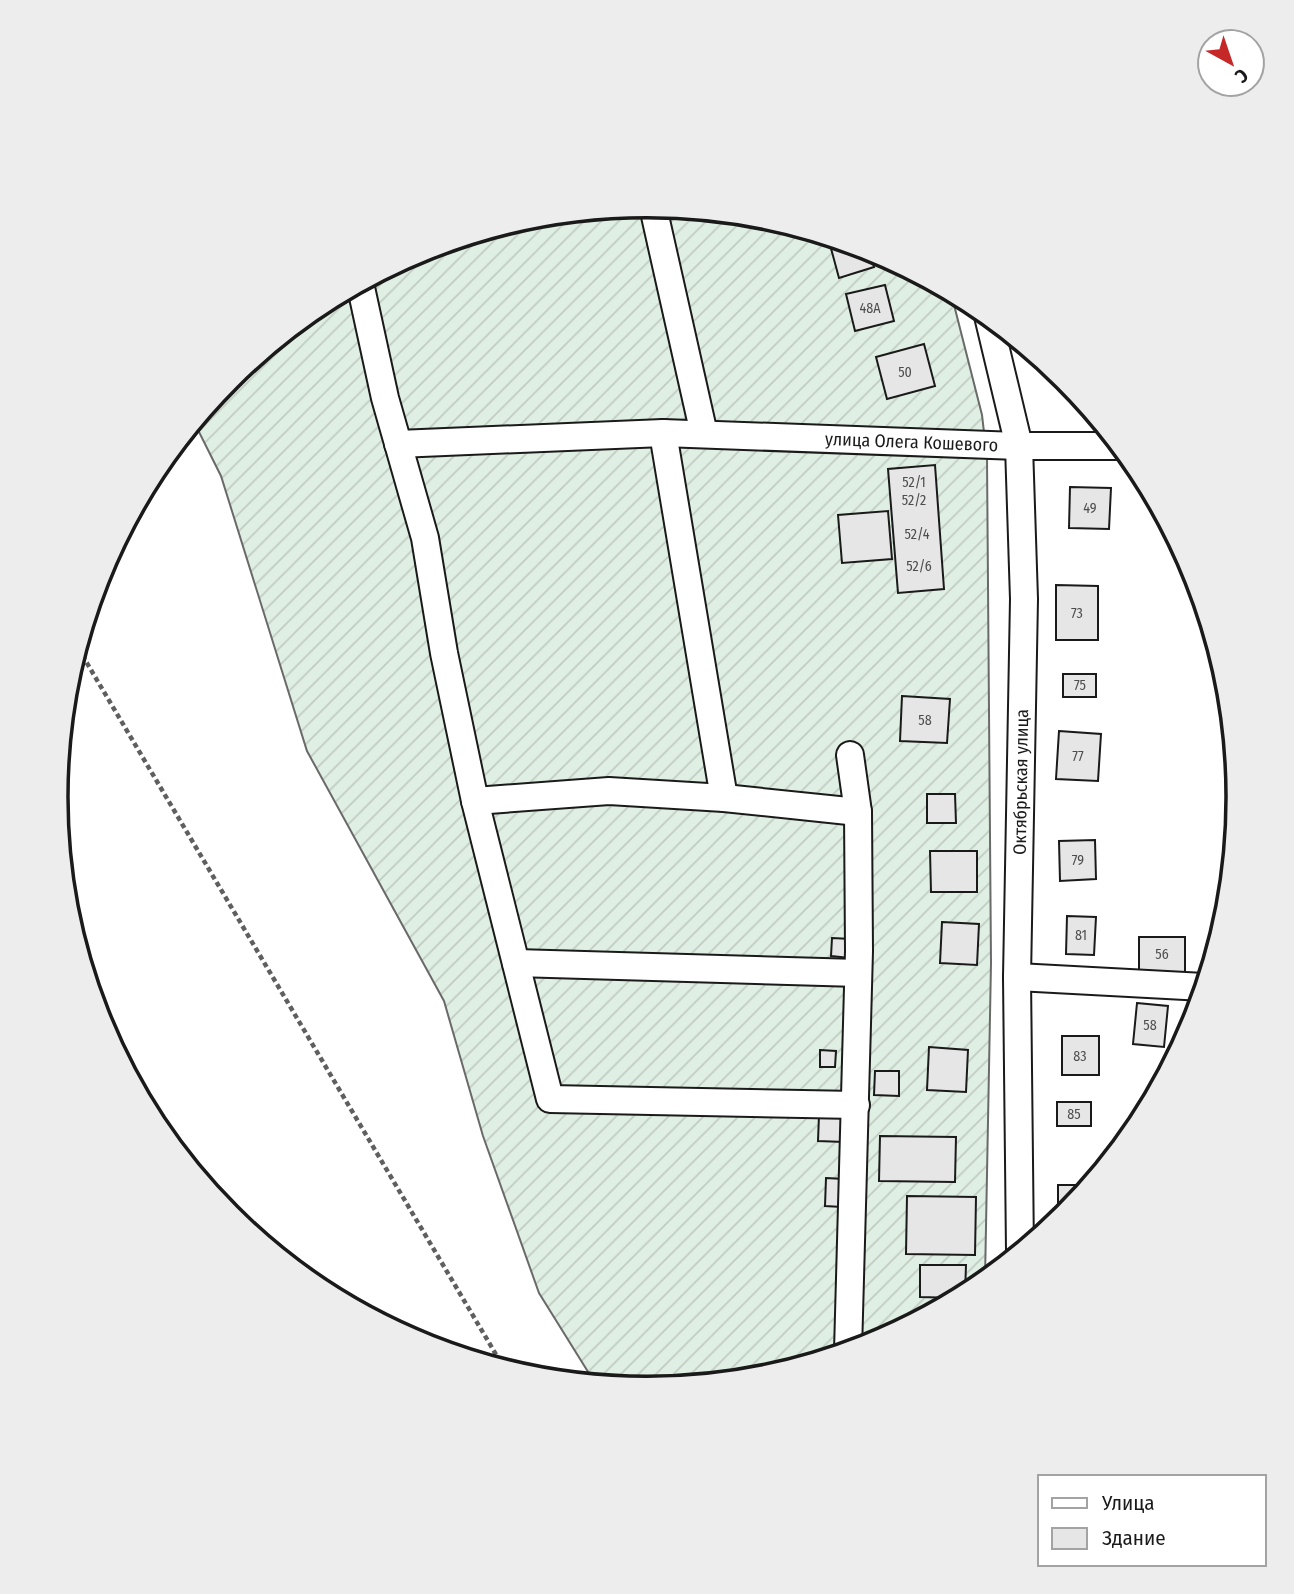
<svg xmlns="http://www.w3.org/2000/svg" width="1294" height="1594" viewBox="0 0 1294 1594" font-family="'Fira Sans Condensed',sans-serif">
  <style>
    .garden { fill: url(#garden-furrows); stroke: #6a6a6a; stroke-width: 2 }
    .building { fill: #e6e6e6; stroke: #1a1a1a; stroke-width: 2 }
    .lines { fill: none; stroke-linecap: round; stroke-linejoin: round }
    .minor-casing { stroke: #1a1a1a; stroke-width: 30 }
    .path { stroke: #5f5f5f; stroke-width: 4.5; stroke-dasharray: 5 3.5; stroke-linecap: butt }
    .minor { stroke: #fff; stroke-width: 26 }
    .labels { text-anchor: middle; dominant-baseline: central; stroke-width: 5; stroke-linejoin: round; paint-order: stroke }
    .number-label { font-size: 14px; fill: #4d4d4d }
    .street-label { font-size: 18px; fill: #1a1a1a; stroke: #fff }
    .rim { fill: none; stroke: #1a1a1a; stroke-width: 3.5 }
  </style>
  <defs>
    <pattern id="garden-furrows" width="10" height="10" patternUnits="userSpaceOnUse" patternTransform="scale(1.75)"><rect width="10" height="10" fill="#e0efe3"/><path d="M-1 1l2-2M0 10L10 0M9 11l2-2" fill="none" stroke="#c0ccc2"/></pattern>
  </defs>
  <rect width="100%" height="100%" fill="#fff"/>
  <path class="garden" d="M647 206 763 217 874 251 951 293 982 415 987 458 991 963 985 1280 873 1343 762 1377 647 1388 595 1383 539 1293 483 1136 444 1001 307 751 221 476 194 422C281 316 397 249 530 218 567 209 609 210 647 206Z"/>
  <g class="building">
    <polygon points="835,240 869,250 874,267 839,278 829,241"/>
    <polygon points="885,285 894,321 855,331 846,294"/>
    <polygon points="924,344 935,386 887,399 876,357"/>
    <polygon points="1063,378 1065,379 1075,391 1064,391"/>
    <polygon points="935,465 944,589 898,593 888,469"/>
    <polygon points="1070,487 1111,488 1109,529 1069,528"/>
    <polygon points="1159,507 1167,523 1159,523"/>
    <polygon points="888,511 892,559 842,563 838,515"/>
    <polygon points="1056,585 1098,586 1098,640 1056,640"/>
    <rect x="1063" y="674" width="33" height="23"/>
    <polygon points="902,696 950,699 947,743 900,741"/>
    <polygon points="1059,731 1101,734 1098,781 1056,779"/>
    <polygon points="927,794 955,794 956,823 927,823"/>
    <polygon points="1095,840 1096,879 1060,881 1059,841"/>
    <polygon points="930,851 977,851 977,892 931,892"/>
    <polygon points="1067,916 1096,917 1094,955 1066,954"/>
    <polygon points="942,922 979,924 977,965 940,963"/>
    <polygon points="1139,937 1185,937 1185,978 1160,978 1160,971 1139,971"/>
    <polygon points="832,938 851,939 850,958 831,956"/>
    <polygon points="1137,1003 1168,1006 1164,1047 1133,1044"/>
    <rect x="1062" y="1036" width="37" height="39"/>
    <polygon points="929,1047 968,1050 966,1092 927,1090"/>
    <polygon points="820,1050 836,1051 835,1067 820,1067"/>
    <polygon points="875,1071 899,1071 899,1096 874,1095"/>
    <rect x="1057" y="1102" width="34" height="24"/>
    <polygon points="819,1115 845,1115 844,1142 818,1141"/>
    <polygon points="880,1136 956,1137 955,1182 879,1181"/>
    <polygon points="826,1178 844,1179 842,1207 825,1206"/>
    <polygon points="1058,1185 1089,1185 1065,1215 1058,1215"/>
    <polygon points="907,1196 976,1197 975,1255 906,1254"/>
    <polygon points="920,1265 966,1265 965,1294 958,1298 920,1297"/>
  </g>
  <g class="lines">
    <defs>
      <g id="minor">
        <polyline points="653,207 704,434"/>
        <polyline points="360,283 385,398 425,538 444,653 475,801 550,1099 856,1105"/>
        <polyline points="988,316 1019,446 1024,599 1017,977 1020,1252"/>
        <polyline points="663,433 724,798"/>
        <path id="s1" d="M398 444 663 433 1019 446H1120"/>
        <polyline points="475,801 609,791 724,798 858,812"/>
        <polyline points="516,963 858,973"/>
        <polyline points="1017,977 1204,987"/>
        <polyline points="848,1351 859,951 858,812 850,755"/>
      </g>
    </defs>
    <use href="#minor" class="minor-casing"/>
    <polyline class="path" points="78,648 504,1368"/>
    <use href="#minor" class="minor"/>
  </g>
  <g class="labels">
    <g class="number-label">
      <text x="870" y="308">48А</text>
      <text x="905" y="372">50</text>
      <text x="914" y="482">52/1</text>
      <text x="914" y="500">52/2</text>
      <text x="1090" y="508">49</text>
      <text x="917" y="534">52/4</text>
      <text x="919" y="566">52/6</text>
      <text x="1077" y="613">73</text>
      <text x="1080" y="685">75</text>
      <text x="925" y="720">58</text>
      <text x="1078" y="756">77</text>
      <text x="1078" y="860">79</text>
      <text x="1081" y="935">81</text>
      <text x="1162" y="954">56</text>
      <text x="1150" y="1025">58</text>
      <text x="1080" y="1056">83</text>
      <text x="1074" y="1114">85</text>
    </g>
    <g class="street-label">
      <text stroke="none"><textPath href="#s1" startOffset="514">улица Олега Кошевого</textPath></text>
      <text transform="translate(1021 782) rotate(-89)">Октябрьская улица</text>
    </g>
  </g>
  <path d="M0 0H1294V1594H0ZM68 797a579 579 0 1 1 1158 0a579 579 0 1 1-1158 0Z" fill="#ededed" fill-rule="evenodd"/>
  <path class="rim" d="M68 797a579 579 0 1 1 1158 0a579 579 0 1 1-1158 0Z"/>
  <rect x="1038" y="1475" width="228" height="91" fill="#ffffff" stroke="#a3a3a3" stroke-width="2"/>
  <rect x="1052" y="1498" width="35" height="10" fill="#ffffff" stroke="#a3a3a3" stroke-width="2"/>
  <text x="1102" y="1510" font-size="21" fill="#1a1a1a">Улица</text>
  <rect x="1052" y="1528" width="35" height="21" fill="#e6e6e6" stroke="#a3a3a3" stroke-width="2"/>
  <text x="1102" y="1545" font-size="21" fill="#1a1a1a">Здание</text>
  <g transform="translate(1231 63) rotate(140)"><circle r="33" fill="#ffffff" stroke="#a3a3a3" stroke-width="2"/>
  <path d="M0-5L12 26L0 18L-12 26Z" fill="#c62828"/>
  <text y="-10" font-size="19" font-weight="bold" text-anchor="middle" fill="#1a1a1a">С</text>
  </g>
</svg>
